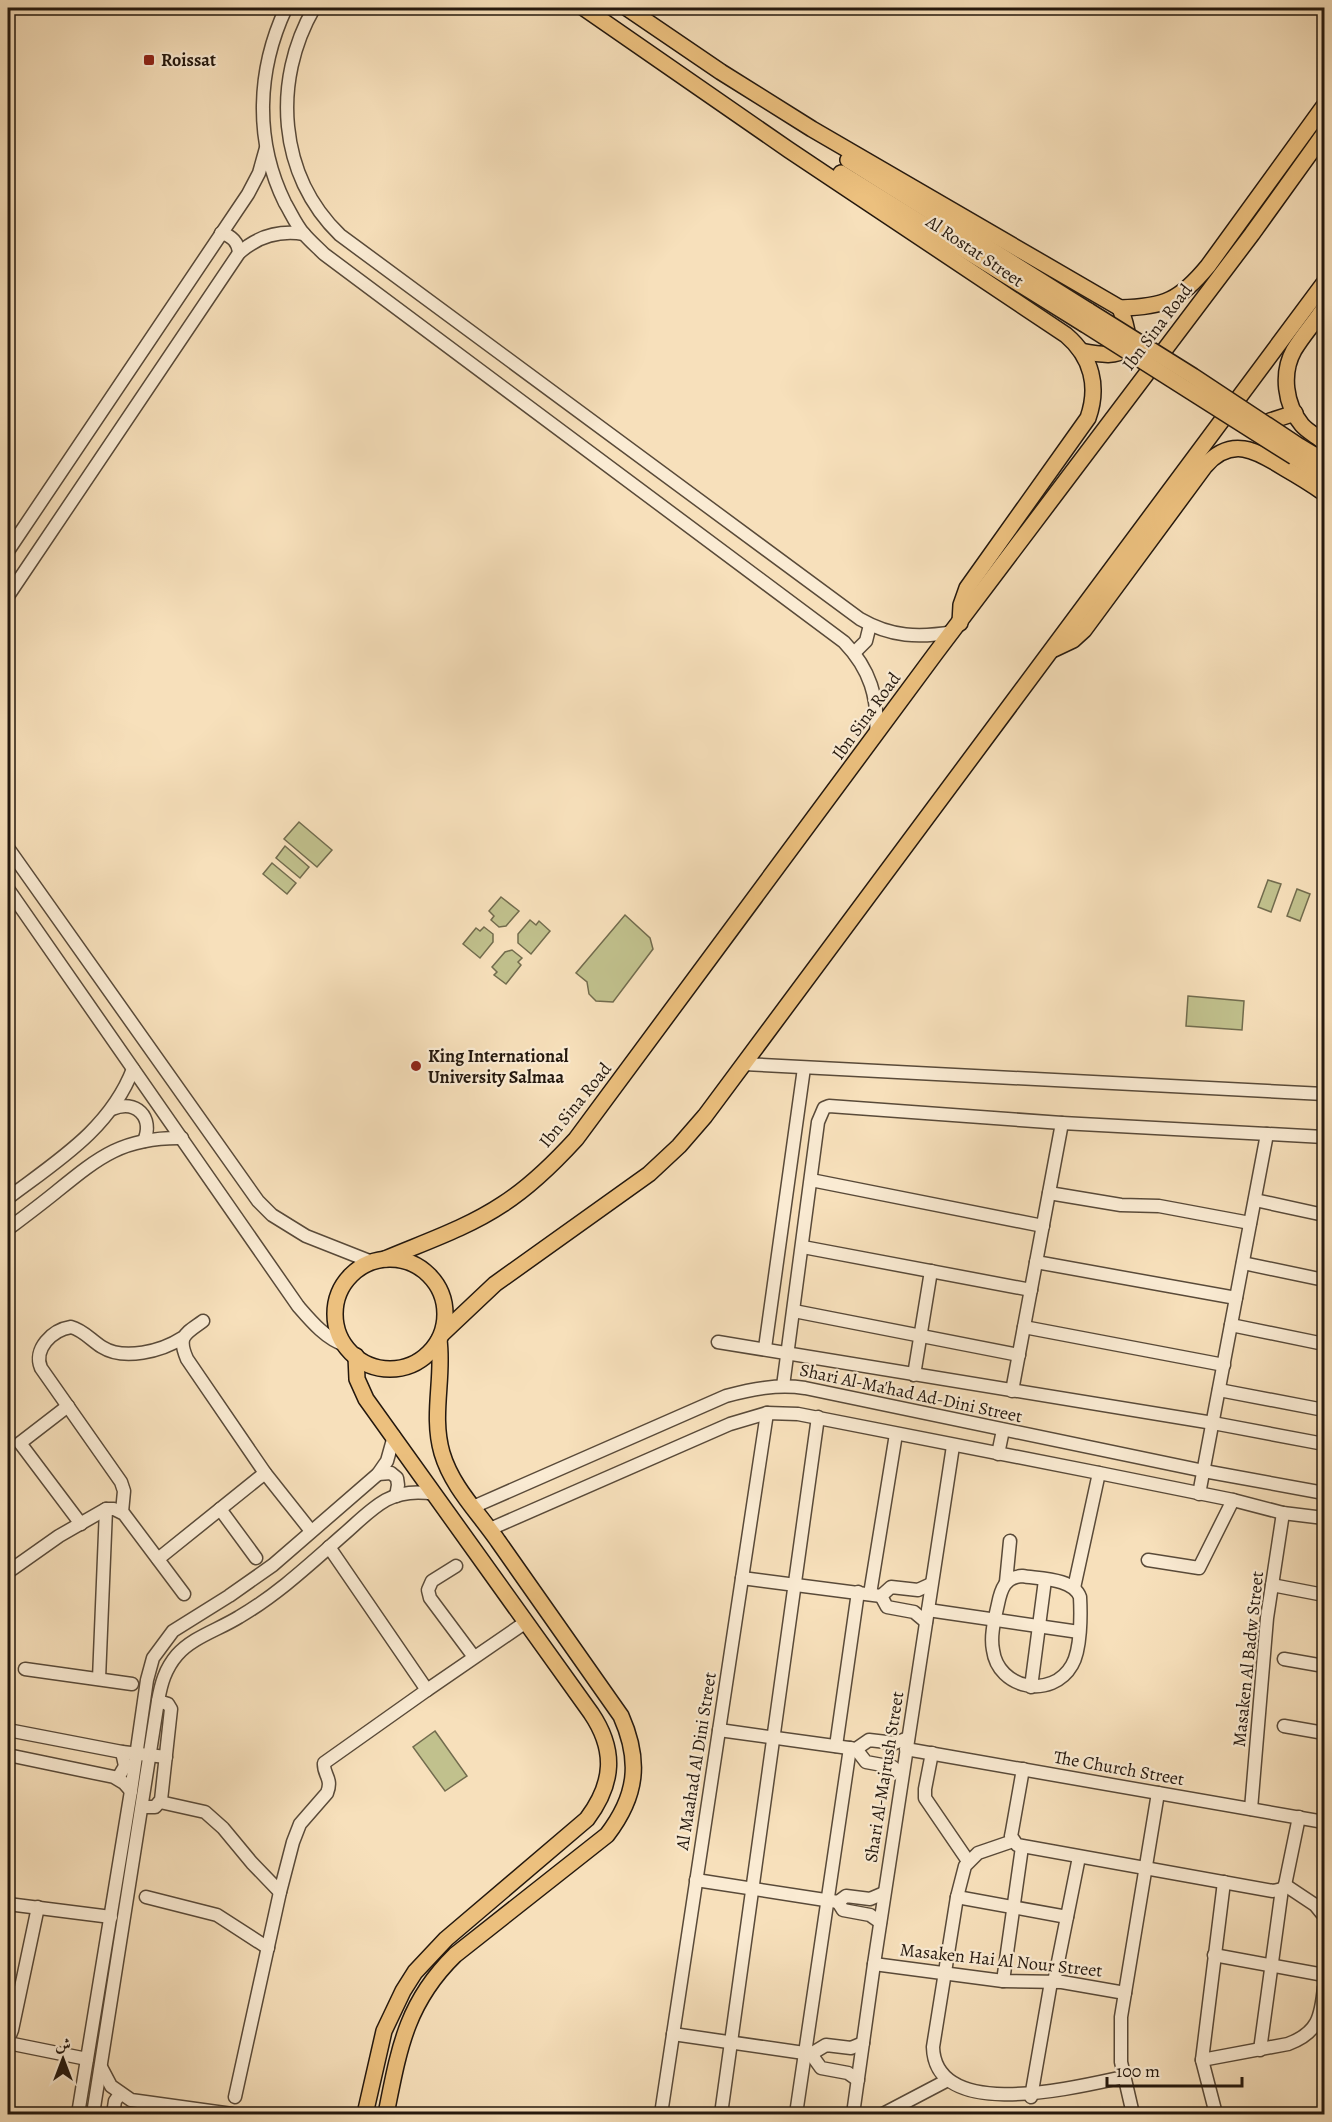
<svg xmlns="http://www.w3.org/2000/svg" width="1332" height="2122" viewBox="0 0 1332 2122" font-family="Alegreya,Amiri,serif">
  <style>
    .green { fill: #c1c18d; stroke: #726c4e; stroke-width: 1.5 }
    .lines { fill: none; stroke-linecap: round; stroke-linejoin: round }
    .minor-casing { stroke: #594a39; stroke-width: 15 }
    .major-casing { stroke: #24180e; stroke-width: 18 }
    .minor { stroke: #faebd3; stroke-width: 12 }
    .major { stroke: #ecc07e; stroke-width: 15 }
    .major-bridge-casing { stroke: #24180e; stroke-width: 18; stroke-linecap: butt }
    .major-bridge { stroke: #ecc07e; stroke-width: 15 }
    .poi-dot { fill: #8f2418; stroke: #faebd3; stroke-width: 2 }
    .labels { text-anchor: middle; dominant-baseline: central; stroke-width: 4.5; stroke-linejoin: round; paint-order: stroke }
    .poi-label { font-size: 18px; font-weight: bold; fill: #24180e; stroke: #faebd3; text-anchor: start }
    .street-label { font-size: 18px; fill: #24180e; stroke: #faebd3 }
  </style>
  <rect width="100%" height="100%" fill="#f7e0bb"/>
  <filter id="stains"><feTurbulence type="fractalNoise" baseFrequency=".00333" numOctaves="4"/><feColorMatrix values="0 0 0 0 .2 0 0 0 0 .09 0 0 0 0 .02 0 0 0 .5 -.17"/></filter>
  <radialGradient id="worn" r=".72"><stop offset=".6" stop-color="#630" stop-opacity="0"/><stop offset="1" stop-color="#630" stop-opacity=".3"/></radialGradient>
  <g class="green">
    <polygon points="299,822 332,850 317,867 284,839"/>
    <polygon points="285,846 309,867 300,878 276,858"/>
    <polygon points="272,863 296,883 287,894 263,874"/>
    <polygon points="1268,880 1281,884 1271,912 1258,907"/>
    <polygon points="1297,889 1310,894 1300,921 1287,916"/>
    <polygon points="501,897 519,911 506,926 499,927 491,920 494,916 489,911"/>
    <polygon points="625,915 650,938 653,949 613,1002 596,1001 589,994 587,982 576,973"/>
    <polygon points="530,920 536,925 539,921 550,931 531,954 518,943 518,934"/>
    <polygon points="484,927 493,934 493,942 480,958 463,944 476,928 480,931"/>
    <polygon points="512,950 522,958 518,962 521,965 506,984 494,975 497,972 492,967 505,952"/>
    <polygon points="1188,996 1244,1001 1242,1030 1186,1026"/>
    <polygon points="435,1731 467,1776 445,1791 413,1747"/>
  </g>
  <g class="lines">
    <defs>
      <g id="minor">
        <path d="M286 8C257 70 254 140 285 203 291 213 296 225 304 234 310 241 317 247 324 254L844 642C870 669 879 698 876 735"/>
        <path d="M314 8C272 81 278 175 340 235L860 619C891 637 919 638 953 632"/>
        <path d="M221 233C232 236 238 242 239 253"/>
        <polyline points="8,551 248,194 259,173 266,148"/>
        <path d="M8 596 239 253C258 236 279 230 304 234"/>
        <polyline points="854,653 866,641 870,625"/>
        <polyline points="8,848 258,1201 272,1215 306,1236 372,1262"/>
        <path d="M8 889 298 1306C311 1321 326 1339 345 1345"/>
        <polyline points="744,1064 1324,1094"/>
        <path d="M112 1109C136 1099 154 1117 144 1141"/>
        <polyline points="811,1180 1043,1226"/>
        <polyline points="1049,1193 1121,1205 1159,1206 1250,1223"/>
        <path d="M8 1198C57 1161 110 1129 133 1069"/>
        <polyline points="1255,1200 1324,1215"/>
        <path d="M8 1229C24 1217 40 1205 56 1192 99 1157 123 1137 182 1138"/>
        <polyline points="803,1247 1031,1290"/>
        <polyline points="1036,1262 1236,1298"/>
        <polyline points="1243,1263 1324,1280"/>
        <polyline points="794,1311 1019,1355"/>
        <path d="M203 1321C185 1334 177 1336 187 1359L265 1473 311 1531"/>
        <polyline points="1231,1325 1324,1344"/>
        <polyline points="1024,1327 1224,1365"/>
        <polyline points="718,1342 1213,1423 1324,1444"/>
        <polyline points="765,1348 804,1068"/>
        <polyline points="914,1375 931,1271"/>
        <polyline points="783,1386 818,1122 824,1108 829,1106 1062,1123 1324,1137"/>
        <polyline points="1219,1390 1324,1410"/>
        <polyline points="1012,1391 1062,1123"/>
        <polyline points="68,1406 20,1443 81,1524"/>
        <polyline points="998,1454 1003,1430"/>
        <polyline points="378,1474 391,1473 397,1478 398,1485 396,1496"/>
        <polyline points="1199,1494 1267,1134"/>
        <path d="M473 1507 726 1396C752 1389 777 1384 805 1388L1204 1471 1324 1493"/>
        <polyline points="220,1509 256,1558"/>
        <path d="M122 1512 124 1491 121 1482 41 1368C33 1349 52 1330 71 1327 83 1330 91 1340 102 1347 124 1361 162 1351 182 1338"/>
        <polyline points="490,1529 730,1424 767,1413 798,1414 1099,1473 1233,1500 1283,1513 1324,1518"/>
        <polyline points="329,1547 427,1690 526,1622"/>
        <polyline points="158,1559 265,1473"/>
        <polyline points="1148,1560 1199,1568 1233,1500"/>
        <polyline points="456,1566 432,1581 428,1590 430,1598 474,1657"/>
        <polyline points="8,1572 59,1536 106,1509 114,1509 124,1514 184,1594"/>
        <path d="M1022 1576C1040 1579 1073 1578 1080 1597 1081 1615 1081 1650 1072 1665 1052 1700 998 1689 993 1650 990 1635 995 1618 998 1604 1001 1589 1005 1577 1022 1576Z"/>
        <polyline points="742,1578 881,1596"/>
        <polyline points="1006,1582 1010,1541"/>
        <polyline points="1272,1585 1324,1595"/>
        <polyline points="1074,1588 1099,1473"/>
        <polyline points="870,1594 896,1434"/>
        <polyline points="881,1596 887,1607 914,1612 926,1622"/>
        <polyline points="881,1596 891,1587 918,1590 931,1584"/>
        <polyline points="928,1610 1079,1632"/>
        <polyline points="1284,1659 1324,1666"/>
        <polyline points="25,1669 132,1684"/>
        <polyline points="99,1679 106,1509"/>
        <polyline points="1031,1687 1045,1580"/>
        <polyline points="1284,1726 1324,1733"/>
        <polyline points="8,1730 122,1752 166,1757"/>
        <polyline points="719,1730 856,1749 869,1740 895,1743 908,1738"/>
        <polyline points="836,1746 858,1592"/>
        <polyline points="856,1749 866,1762 893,1767 902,1775"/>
        <polyline points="906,1749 1324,1822"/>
        <polyline points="932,1753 925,1789 925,1798 968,1861"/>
        <polyline points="8,1755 114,1777 124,1783 131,1791"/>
        <polyline points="1023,1769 1012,1831 1011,1836 1017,1845 1273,1891 1282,1889 1285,1885 1299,1817"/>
        <polyline points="118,1778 125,1766 122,1752"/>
        <polyline points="160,1802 205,1812 223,1828 252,1863 280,1892"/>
        <polyline points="143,1807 155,1807 161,1800 171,1709 168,1704 158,1701"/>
        <polyline points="1251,1809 1267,1618 1283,1513"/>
        <path d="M1013 1841 978 1853 965 1866 957 1897 933 2047C935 2122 1073 2088 1124 2077"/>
        <polyline points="696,1880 838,1902"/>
        <polyline points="1285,1885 1315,1905 1324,1916"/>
        <polyline points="146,1897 217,1915 268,1948"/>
        <polyline points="957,1897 1067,1917"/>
        <polyline points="838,1902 843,1910 870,1915 880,1922"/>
        <polyline points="838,1902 846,1896 870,1899 884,1893"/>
        <polyline points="8,1904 111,1917"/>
        <polyline points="1214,1955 1324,1975"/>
        <polyline points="874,1964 1003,1981 1062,1982 1125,1993"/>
        <polyline points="1003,1981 1022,1847"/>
        <polyline points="1054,1982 1079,1857"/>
        <polyline points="673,2034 811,2054 826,2045 851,2048 863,2043"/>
        <polyline points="8,2040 12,2030 38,1907"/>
        <polyline points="8,2043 87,2059"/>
        <polyline points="1260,2050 1282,1889"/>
        <polyline points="811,2054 821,2068 848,2073 858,2080"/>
        <path d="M1202 2060 1288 2044C1318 2033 1321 2017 1324 1987"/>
        <polyline points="101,2067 111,2086 131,2100 232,2114"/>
        <path d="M235 2097 280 1892 293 1842 300 1824 327 1793C333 1778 323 1775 324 1763L427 1690"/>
        <polyline points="1031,2097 1051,1982"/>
        <polyline points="78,2114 131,1791 147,1680 153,1658 173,1631 229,1596 273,1565 378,1474 387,1461 394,1436"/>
        <path d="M93 2114 158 1701C161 1684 165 1669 177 1655 193 1637 218 1630 239 1617 277 1595 310 1564 343 1535 357 1523 370 1509 386 1500 401 1492 418 1491 435 1494"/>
        <polyline points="113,2114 115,2101 120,2094"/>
        <polyline points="661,2114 767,1413"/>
        <polyline points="721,2114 818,1417"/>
        <polyline points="796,2114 850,1748"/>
        <polyline points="853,2114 874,1964 953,1446"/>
        <polyline points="883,2114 944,2082"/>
        <polyline points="1133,2114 1121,2062 1121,2017 1158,1793"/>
        <polyline points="1216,2114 1202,2060 1224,1882"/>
      </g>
      <g id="major">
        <path d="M584 8 789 150 1066 335C1092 357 1099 387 1088 418L967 588 961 605 960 623"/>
        <polyline points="627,8 721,72 812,129 1120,308"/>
        <polyline points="848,160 1089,311"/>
        <polyline points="841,173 1084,324"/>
        <path d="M1120 308C1165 307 1180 300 1208 266L1324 106"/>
        <path d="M1324 308C1315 322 1303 335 1294 350 1281 373 1285 405 1302 425 1308 432 1317 436 1324 442"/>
        <path d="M1081 351C1126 360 1137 353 1120 308"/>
        <polyline points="1258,431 1270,421 1295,413"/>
        <polyline points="1299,446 1324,461"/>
        <polyline points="1294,457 1324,476"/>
        <path d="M1054 649 1073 640 1084 630 1205 466C1231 436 1256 450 1284 468 1298 476 1311 484 1324 493"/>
        <path d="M385 1259C425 1242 467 1228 503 1204 531 1186 554 1163 576 1139L935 654 1252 234 1324 134"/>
        <circle cx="390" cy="1314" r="55"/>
        <polyline points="442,1334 495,1284 649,1174 679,1146 705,1116 1324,283"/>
        <path d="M356 1356 357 1379 366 1399 591 1713C616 1750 614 1783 587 1819L446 1939 415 1972 403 1991 384 2031 365 2114"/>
        <path d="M386 2114C399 2049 406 2003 455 1955L607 1835C637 1796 641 1761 621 1716 580 1657 539 1599 498 1541 478 1512 452 1487 442 1453 431 1415 444 1378 439 1340"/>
      </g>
    </defs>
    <use href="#minor" class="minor-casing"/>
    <use href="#major" class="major-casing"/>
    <use href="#minor" class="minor"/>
    <use href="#major" class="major"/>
    <defs>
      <g id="major-bridge">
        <polyline points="1089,311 1193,376 1299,446"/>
        <polyline points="1084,324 1294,457"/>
      </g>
    </defs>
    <use href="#major-bridge" class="major-bridge-casing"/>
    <use href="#major-bridge" class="major-bridge"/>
  </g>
  <g class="poi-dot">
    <rect x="143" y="54" width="12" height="12" rx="3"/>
    <circle cx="416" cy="1066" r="6"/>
  </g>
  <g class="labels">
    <g class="poi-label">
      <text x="161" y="60">Roissat</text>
      <text x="428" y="1056">King International<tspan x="428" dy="21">University Salmaa</tspan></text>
    </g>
    <g class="street-label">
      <text transform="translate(975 251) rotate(34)">Al Rostat Street</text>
      <text transform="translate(1157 327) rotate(-53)">Ibn Sina Road</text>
      <text transform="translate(866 716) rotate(-54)">Ibn Sina Road</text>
      <text transform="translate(575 1105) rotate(-51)">Ibn Sina Road</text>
      <text transform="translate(911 1393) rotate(12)">Shari Al-Ma'had Ad-Dini Street</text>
      <text transform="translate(1248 1659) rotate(-84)">Masaken Al Badw Street</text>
      <text transform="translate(696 1761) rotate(-81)">Al Maahad Al Dini Street</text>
      <text transform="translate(1119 1768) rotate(10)">The Church Street</text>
      <text transform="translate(884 1777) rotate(-81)">Shari Al-Majrush Street</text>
      <text transform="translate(1001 1960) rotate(6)">Masaken Hai Al Nour Street</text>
    </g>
  </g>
  <rect width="1332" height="2122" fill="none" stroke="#f7e0bb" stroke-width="30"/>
  <rect x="9" y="9" width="1314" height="2104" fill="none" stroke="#24180e" stroke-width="3"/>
  <rect x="15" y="15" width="1302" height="2092" fill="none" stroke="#24180e" stroke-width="1.5"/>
  <g transform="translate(63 2059)" stroke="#faebd3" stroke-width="4.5" paint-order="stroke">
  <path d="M0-4.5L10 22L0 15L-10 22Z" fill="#24180e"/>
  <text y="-9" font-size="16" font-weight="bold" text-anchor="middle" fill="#24180e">ش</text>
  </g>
  <path d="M1107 2077v9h135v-9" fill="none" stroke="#24180e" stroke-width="3"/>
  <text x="1116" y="2077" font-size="18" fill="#24180e" stroke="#faebd3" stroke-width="4.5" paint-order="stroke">100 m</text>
  <rect width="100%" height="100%" filter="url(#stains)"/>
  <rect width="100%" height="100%" fill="url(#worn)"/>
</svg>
